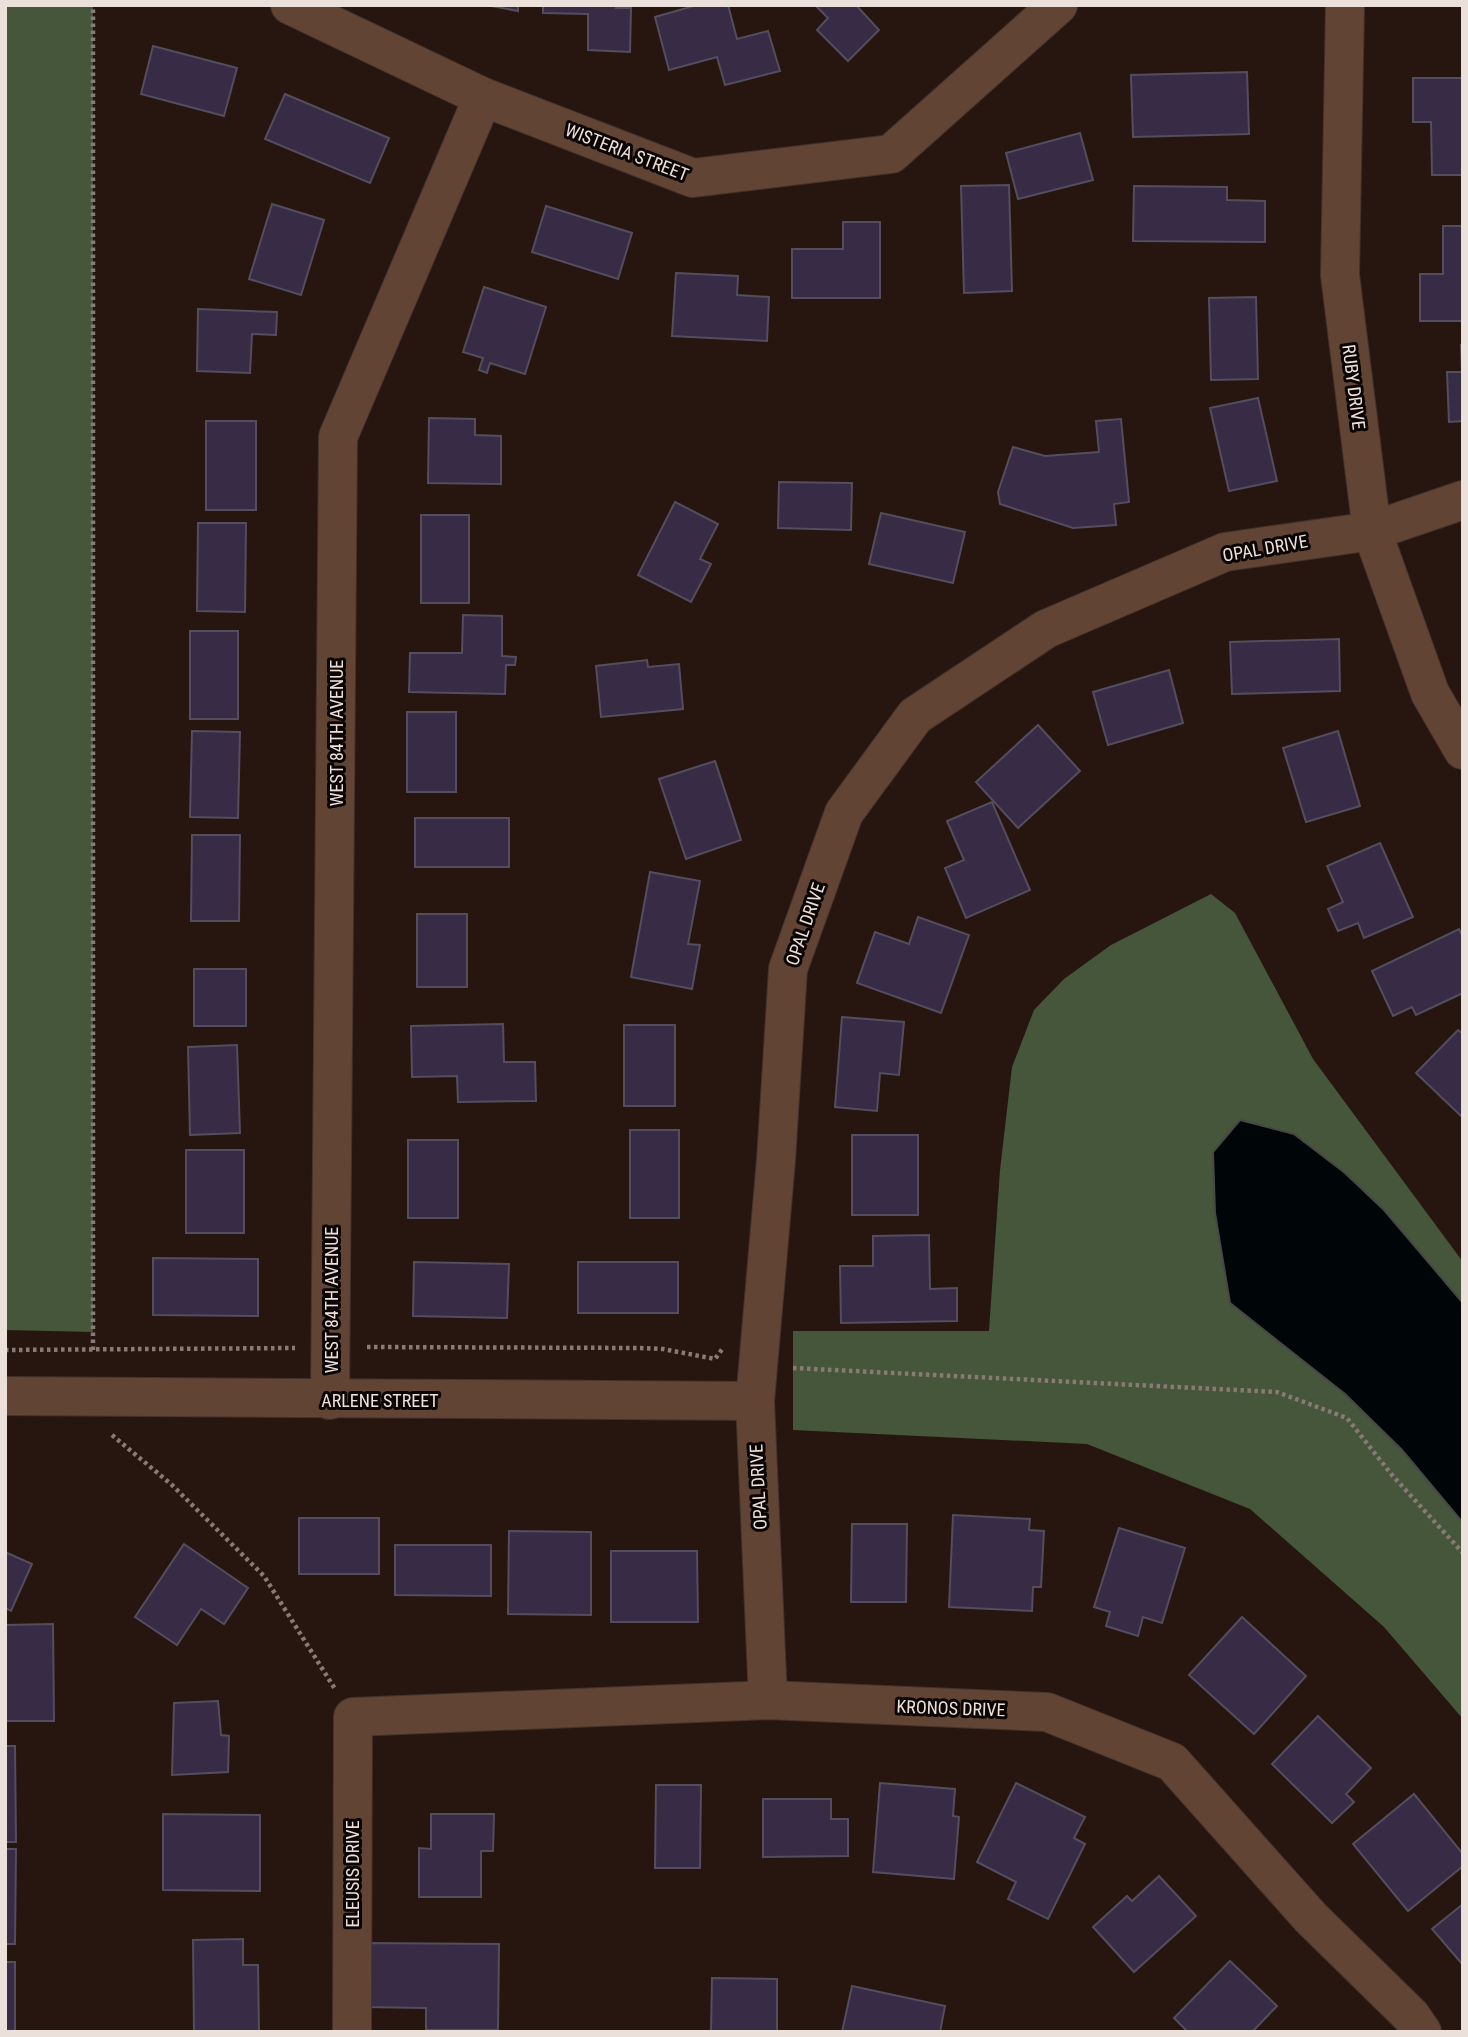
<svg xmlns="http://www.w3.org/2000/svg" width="1468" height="2037" viewBox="0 0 1468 2037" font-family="'Roboto Condensed',sans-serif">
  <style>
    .forest { fill: #45563b }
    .water { fill: #000608; stroke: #474747; stroke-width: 2 }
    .building { fill: #372b45; stroke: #544d5e; stroke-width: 2 }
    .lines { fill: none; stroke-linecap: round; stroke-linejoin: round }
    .street-casing { stroke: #43322c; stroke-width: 40 }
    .path { stroke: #887a74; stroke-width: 4.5; stroke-dasharray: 3.5 3.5; stroke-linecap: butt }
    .street { stroke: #614433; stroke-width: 38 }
    .labels { text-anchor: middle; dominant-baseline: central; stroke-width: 6; stroke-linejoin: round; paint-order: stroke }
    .street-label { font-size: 18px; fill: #ece0db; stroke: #0a0403 }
  </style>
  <rect width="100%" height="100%" fill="#271610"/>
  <g class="forest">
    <polygon points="5,5 93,5 93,1332 5,1330"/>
    <polygon points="1211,894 1235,913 1313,1059 1463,1262 1463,1719 1384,1627 1250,1509 1087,1444 793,1430 793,1331 989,1331 1000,1170 1012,1067 1034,1010 1064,979 1111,945"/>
  </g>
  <polygon class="water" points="1240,1120 1294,1134 1345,1173 1384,1210 1463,1303 1463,1523 1402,1450 1345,1394 1230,1303 1215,1213 1213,1152"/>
  <g class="building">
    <polygon points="486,5 518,5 518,11"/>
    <polygon points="543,5 617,5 616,8 631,8 630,52 588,50 588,14 543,13"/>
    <polygon points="697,5 728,5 737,39 768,31 780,71 725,85 717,57 669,70 655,17"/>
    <polygon points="815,5 856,5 879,30 848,61 817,30 828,18"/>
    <polygon points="153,46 237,68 224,116 141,94"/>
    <polygon points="1247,72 1249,134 1133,137 1131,75"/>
    <polygon points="1413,78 1463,78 1463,175 1432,175 1431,122 1413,122"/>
    <polygon points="285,94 389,138 370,183 265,139"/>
    <polygon points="1080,133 1093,180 1018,199 1006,153"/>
    <polygon points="1009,185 1012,291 964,293 961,186"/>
    <polygon points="1134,186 1227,187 1227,200 1265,201 1265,242 1133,241"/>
    <polygon points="272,204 324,220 301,295 249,279"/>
    <polygon points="546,206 632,233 618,279 532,252"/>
    <polygon points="843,222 880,222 880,298 792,298 792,249 843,249"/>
    <polygon points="1443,226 1463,226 1463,321 1420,321 1420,274 1443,274"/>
    <polygon points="676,273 738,276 737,295 769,297 767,341 672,336"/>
    <polygon points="484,287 546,307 525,374 490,363 487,373 479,370 483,358 463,352"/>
    <polygon points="1256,297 1258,379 1211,380 1209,298"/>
    <polygon points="198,309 277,312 276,335 252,334 250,373 197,371"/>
    <polygon points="1461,345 1463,345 1463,421 1449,422 1447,372 1462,372"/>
    <polygon points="1258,398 1277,481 1229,491 1210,408"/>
    <polygon points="429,418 475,419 475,435 501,436 501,484 428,483"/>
    <polygon points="1121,419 1129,502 1114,504 1116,525 1073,528 1000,504 998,492 1013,447 1045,456 1099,452 1096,421"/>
    <rect x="206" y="421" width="50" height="89"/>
    <polygon points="779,482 852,483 851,530 778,528"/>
    <polygon points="675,502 718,524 700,559 711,564 691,602 638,575"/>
    <polygon points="881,513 965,532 953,583 869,564"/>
    <rect x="421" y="515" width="48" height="88"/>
    <polygon points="198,523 246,523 245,612 197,611"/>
    <polygon points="463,615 502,616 502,656 516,657 515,665 506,665 505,694 409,692 410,653 462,653"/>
    <rect x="190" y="631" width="48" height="88"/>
    <polygon points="1339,639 1340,691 1232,694 1230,642"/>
    <polygon points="647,660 648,667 679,664 683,709 601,717 596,666"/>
    <polygon points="1169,670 1183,723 1108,745 1093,692"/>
    <rect x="407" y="712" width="49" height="80"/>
    <polygon points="1038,725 1080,771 1018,828 976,782"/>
    <polygon points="192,731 240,732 238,818 190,817"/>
    <polygon points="1338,731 1360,806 1306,822 1283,748"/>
    <polygon points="715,761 741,840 686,859 659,779"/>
    <polygon points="992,802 1030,890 966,918 945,868 964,860 947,821"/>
    <rect x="415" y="818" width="94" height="49"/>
    <polygon points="192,835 240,835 239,921 191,921"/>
    <polygon points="1380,843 1413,917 1364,938 1358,923 1338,931 1328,909 1343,902 1327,866"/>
    <polygon points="650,872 700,881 688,944 700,945 692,989 631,977"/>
    <rect x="417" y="914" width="50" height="73"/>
    <polygon points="918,917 969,935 941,1013 857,983 875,932 909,944"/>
    <polygon points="1459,929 1463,937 1463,993 1416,1015 1412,1007 1393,1016 1372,971"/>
    <rect x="194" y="969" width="52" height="57"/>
    <polygon points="842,1017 904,1022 899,1075 880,1073 877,1111 835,1107"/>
    <polygon points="503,1024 504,1062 535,1062 536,1101 458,1102 457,1076 412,1077 411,1026"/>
    <rect x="624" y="1025" width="51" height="81"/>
    <polygon points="1458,1030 1463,1034 1463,1118 1416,1073"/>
    <polygon points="237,1045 240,1133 190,1135 188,1047"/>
    <rect x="630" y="1130" width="49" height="88"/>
    <rect x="852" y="1135" width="66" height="80"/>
    <rect x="408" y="1140" width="50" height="78"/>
    <rect x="186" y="1150" width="58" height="83"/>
    <polygon points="929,1235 930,1289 957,1288 957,1321 841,1323 840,1266 873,1266 873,1236"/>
    <polygon points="153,1258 258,1259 258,1316 153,1315"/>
    <polygon points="414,1262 509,1264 507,1318 413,1316"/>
    <rect x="578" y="1262" width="100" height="51"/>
    <polygon points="953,1515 1030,1519 1029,1530 1044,1531 1041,1587 1033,1587 1032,1611 949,1607"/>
    <rect x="299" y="1518" width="80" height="56"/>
    <polygon points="852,1524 907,1524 906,1602 851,1602"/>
    <polygon points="1119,1528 1185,1548 1162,1623 1143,1617 1138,1636 1106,1626 1110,1612 1094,1607"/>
    <polygon points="509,1531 591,1532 591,1615 508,1614"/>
    <polygon points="184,1544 248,1588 224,1624 201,1609 177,1645 135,1617"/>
    <polygon points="395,1545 491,1545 491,1596 395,1595"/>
    <polygon points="611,1551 697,1551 698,1622 611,1622"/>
    <polygon points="5,1552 32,1564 11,1611 5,1608"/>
    <polygon points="1242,1617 1306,1676 1254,1734 1189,1675"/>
    <polygon points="53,1624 54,1721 5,1721 5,1625"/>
    <polygon points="218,1701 221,1735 229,1736 228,1772 172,1775 174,1703"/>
    <polygon points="1318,1716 1371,1768 1346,1794 1354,1802 1332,1823 1272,1764"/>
    <polygon points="5,1746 15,1746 16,1842 5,1842"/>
    <polygon points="880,1783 955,1789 953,1816 959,1817 954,1879 873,1872"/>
    <polygon points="1016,1783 1085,1817 1074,1838 1085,1844 1048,1919 1008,1899 1016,1882 977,1862"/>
    <polygon points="656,1785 701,1785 700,1868 655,1868"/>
    <polygon points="1414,1794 1463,1854 1463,1866 1408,1911 1353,1844"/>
    <polygon points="763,1799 831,1799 831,1819 848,1819 848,1856 763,1857"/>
    <polygon points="163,1814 260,1815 260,1891 163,1890"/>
    <polygon points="431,1814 494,1814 493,1851 481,1851 481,1897 419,1897 419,1848 431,1849"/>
    <polygon points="5,1849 16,1849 15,1944 5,1944"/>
    <polygon points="1159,1876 1196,1916 1134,1972 1093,1927 1127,1896 1132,1901"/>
    <polygon points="1463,1904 1463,1965 1432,1929"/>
    <polygon points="243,1939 243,1965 258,1965 259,2032 194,2032 193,1940"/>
    <polygon points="365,1943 499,1944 498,2030 426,2030 426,2008 365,2007"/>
    <polygon points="1230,1961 1277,2006 1252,2032 1188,2032 1174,2018"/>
    <rect x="5" y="1962" width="10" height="70"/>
    <polygon points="712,1978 777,1979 777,2032 711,2032"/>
    <polygon points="852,1986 945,2006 940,2032 842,2032"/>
  </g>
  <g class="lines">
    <defs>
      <g id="street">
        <polyline points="290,5 483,97 693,178 891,154 1058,5"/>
        <polyline points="1345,5 1340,275 1372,531 1430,693 1463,750"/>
        <polyline points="5,1396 755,1401"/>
        <polyline points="330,1400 338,437 483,97"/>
        <polyline points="768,1700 755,1401 776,1160 788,969 844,813 915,716 1046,629 1225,552 1372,531 1463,500"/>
        <polyline points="352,2032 353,1717 768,1700 1047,1712 1172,1762 1311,1918 1411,2016 1422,2032"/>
      </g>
    </defs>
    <use href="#street" class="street-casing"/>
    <g class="path">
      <polyline points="367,1347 640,1348 663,1349 715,1359 723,1348"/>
      <polyline points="5,1350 295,1348"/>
      <polyline points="93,1350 93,5"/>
      <polyline points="793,1368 1277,1392 1347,1418 1392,1475 1463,1553"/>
      <polyline points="112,1435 172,1485 264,1576 335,1689"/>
    </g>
    <use href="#street" class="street"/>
  </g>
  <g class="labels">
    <g class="street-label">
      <text transform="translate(627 152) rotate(21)">WISTERIA STREET</text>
      <text transform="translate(1354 387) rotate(83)">RUBY DRIVE</text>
      <text transform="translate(1265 548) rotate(-10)">OPAL DRIVE</text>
      <text transform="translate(336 733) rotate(-90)">WEST 84TH AVENUE</text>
      <text transform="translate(805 924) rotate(-71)">OPAL DRIVE</text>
      <text transform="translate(331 1300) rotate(-90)">WEST 84TH AVENUE</text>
      <text x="380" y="1400">ARLENE STREET</text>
      <text transform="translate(758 1487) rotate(-93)">OPAL DRIVE</text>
      <text transform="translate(951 1708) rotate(2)">KRONOS DRIVE</text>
      <text transform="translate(352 1874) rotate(-90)">ELEUSIS DRIVE</text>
    </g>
  </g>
  <rect width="1468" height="2037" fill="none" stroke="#ece0db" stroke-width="14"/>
</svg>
